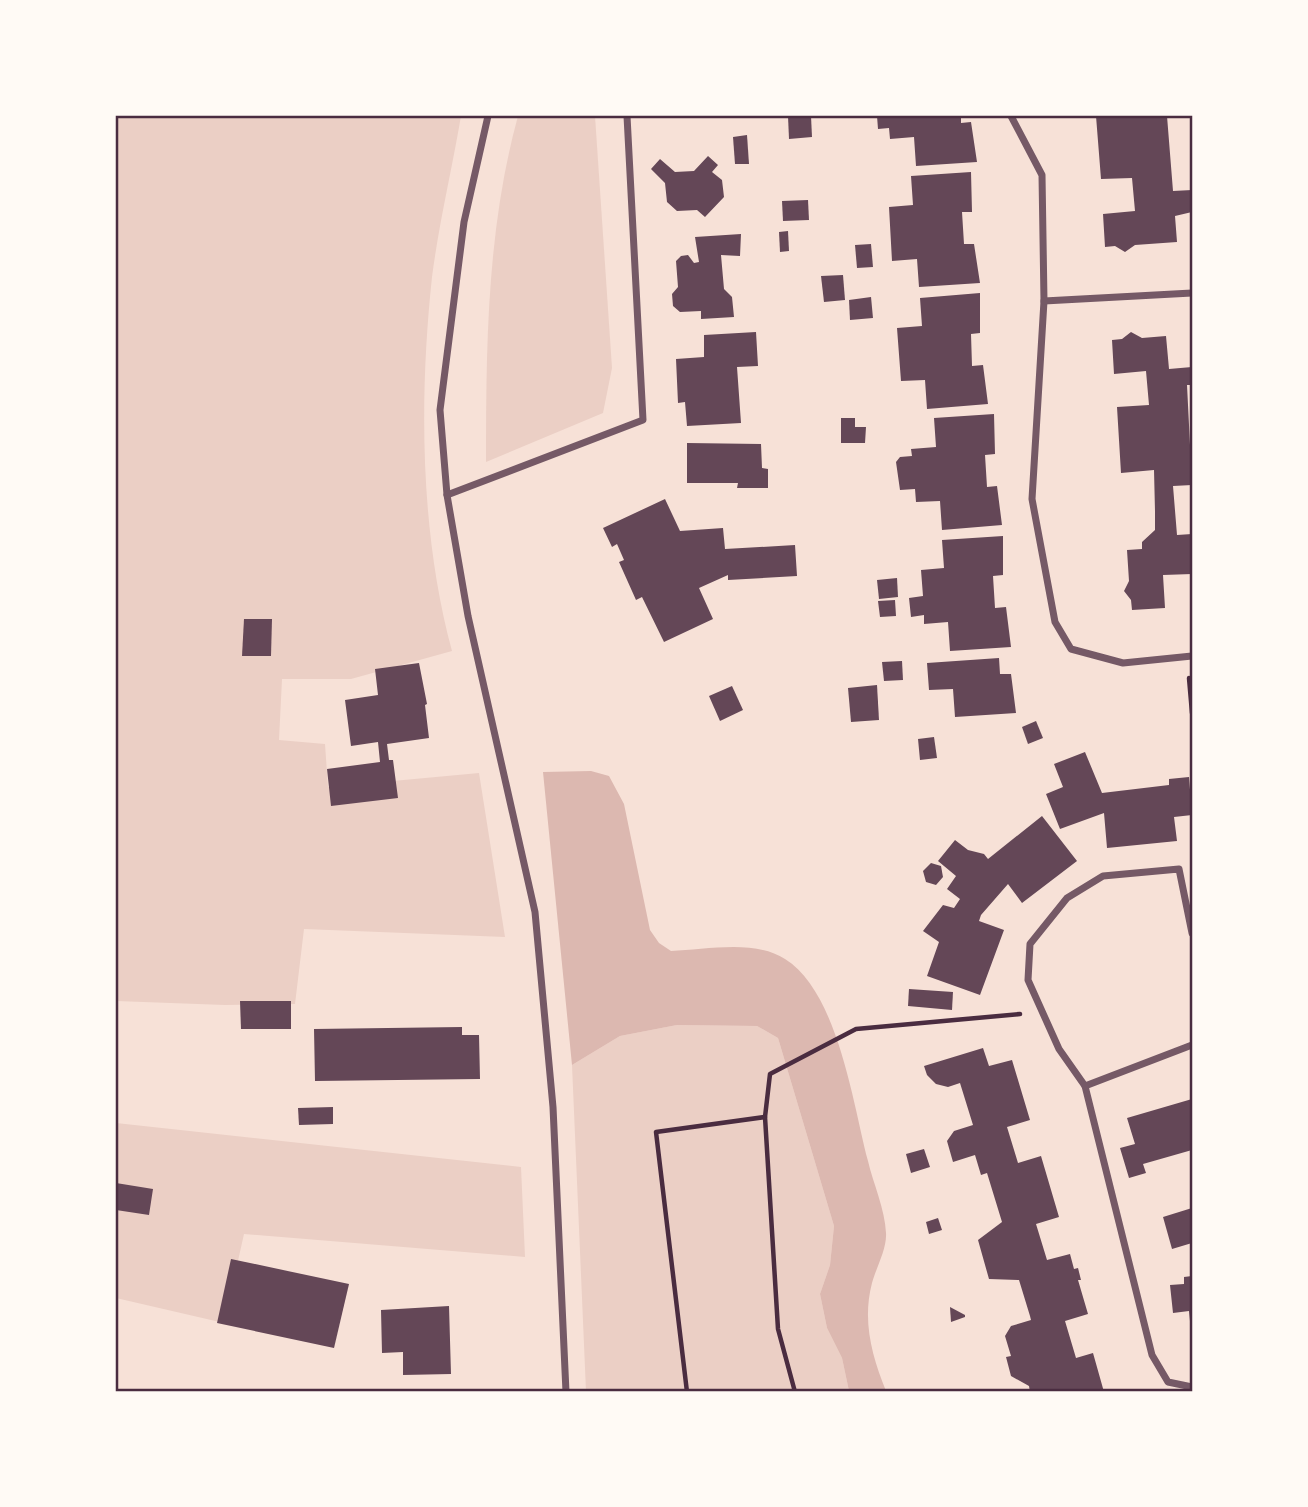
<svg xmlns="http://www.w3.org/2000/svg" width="1308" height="1507" viewBox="0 0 1308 1507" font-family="'Sofia Sans Condensed',sans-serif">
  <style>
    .green { fill: #ebcfc5 }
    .water { fill: #dcb8b0 }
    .building { fill: #644757 }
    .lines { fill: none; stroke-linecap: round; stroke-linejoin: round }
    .path { stroke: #4a2c40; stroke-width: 4.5 }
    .minor { stroke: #755966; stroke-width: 7 }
    .neatline { fill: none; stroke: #4a2c40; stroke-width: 2.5 }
  </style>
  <rect width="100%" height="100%" fill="#f7e1d7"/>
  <g class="green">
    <path d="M116 116H461C452 169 439 223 432 277 419 399 420 533 452 651L351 679H282L279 740 325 744 328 787 479 773 505 937 304 929 295 1004 225 1005 116 1001Z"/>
    <path d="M518 116H595L612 368 603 413 486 462C486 345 487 229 518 116Z"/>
    <polygon points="677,1025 757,1026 778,1038 834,1226 830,1265 820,1294 827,1328 842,1358 849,1391 586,1391 572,1065 620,1036"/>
    <polygon points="116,1123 521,1167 525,1257 244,1234 224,1323 116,1298"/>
  </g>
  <path class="water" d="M591 771 609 776 624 804 650 930 659 943 671 951C705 950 755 939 785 959 838 992 853 1104 868 1161 873 1183 885 1209 886 1233 887 1249 876 1268 872 1283 862 1321 872 1356 886 1391H849L842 1358 827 1328 820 1294 830 1265 834 1226 778 1038 757 1026 677 1025 620 1036 572 1065 543 772Z"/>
  <g class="building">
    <polygon points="788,116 811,116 812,137 789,139"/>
    <polygon points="877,116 961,116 961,123 971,122 977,162 916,166 914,137 890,139 889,128 878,129"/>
    <polygon points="1096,116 1167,116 1173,191 1192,190 1192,212 1175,216 1177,242 1135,245 1125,252 1115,246 1105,247 1103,214 1135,211 1132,178 1101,179"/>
    <polygon points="747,135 749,164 735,164 733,137"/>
    <polygon points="708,156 718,165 712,172 722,180 724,197 705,217 697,210 677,211 667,202 665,183 651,169 660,159 675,172 694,171"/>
    <polygon points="971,172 972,212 962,212 964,244 974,244 980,283 919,287 917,259 892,261 889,207 913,205 911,176"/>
    <polygon points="808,200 809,220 783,221 782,201"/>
    <polygon points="788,231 789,251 780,252 779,232"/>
    <polygon points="741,234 740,256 721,255 724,289 732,297 734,317 701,319 701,311 680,312 673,306 672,294 678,287 676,261 681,256 688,255 694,263 699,262 695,237"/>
    <polygon points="871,244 873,267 857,268 855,245"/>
    <polygon points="843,275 845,300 824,302 821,276"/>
    <polygon points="980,293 980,333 971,334 972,366 983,365 988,404 927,409 925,380 901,381 897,328 922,326 920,298"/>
    <polygon points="871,297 873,318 850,320 849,300"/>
    <polygon points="756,332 758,366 737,367 741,423 687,426 685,402 678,403 676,359 704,357 704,335"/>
    <polygon points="1131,332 1142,338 1166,336 1169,369 1192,367 1192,385 1187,385 1192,485 1173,486 1177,535 1192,534 1192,574 1163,575 1165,608 1132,610 1131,600 1124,591 1129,581 1127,550 1142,549 1142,542 1155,530 1155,511 1154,470 1121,473 1117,407 1149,405 1146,371 1114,374 1112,340 1122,339"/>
    <polygon points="994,414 995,454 985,455 987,487 997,486 1002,525 942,530 940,501 916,502 915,489 900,490 896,462 900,457 912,456 911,449 936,447 934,418"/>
    <polygon points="841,418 855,418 855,427 866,427 865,443 841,443"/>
    <polygon points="687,443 761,444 762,468 768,469 768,488 737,488 738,483 687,483"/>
    <polygon points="665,499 680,531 723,528 725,549 795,545 797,576 728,580 728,575 699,588 713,619 664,642 642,597 636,600 619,562 624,560 617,544 612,547 603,528"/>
    <polygon points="1003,536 1003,575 993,576 995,608 1006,607 1011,647 950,651 948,622 924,624 924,615 911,617 909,598 923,596 921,570 944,568 942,540"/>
    <polygon points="897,578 898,597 879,599 877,580"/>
    <polygon points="895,600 896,616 880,617 878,601"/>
    <polygon points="244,619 272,619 271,656 242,656"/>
    <polygon points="999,658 1000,674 1011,674 1016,713 955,717 953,689 929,690 927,663"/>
    <polygon points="902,661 903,680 884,681 882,662"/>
    <polygon points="419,663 427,704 425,705 429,738 387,744 389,760 393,760 398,798 331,806 327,769 380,762 378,742 351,746 345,700 378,695 375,669"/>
    <polygon points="877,685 879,720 851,722 848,688"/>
    <polygon points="732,686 743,710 720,721 709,696"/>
    <polygon points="1036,721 1043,738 1028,744 1022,727"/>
    <polygon points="934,737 937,758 920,760 918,739"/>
    <polygon points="1085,752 1102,793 1169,785 1169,779 1189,777 1192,815 1174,817 1177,841 1107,848 1104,813 1060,829 1046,794 1063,787 1054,764"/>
    <polygon points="1042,816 1077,861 1022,903 1008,884 981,915 979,921 1004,930 980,995 927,976 939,942 923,931 943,905 954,908 960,899 947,889 956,876 938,861 955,840 968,850 984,854 988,859"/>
    <polygon points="931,863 941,866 943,877 936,885 926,882 923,871"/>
    <polygon points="909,989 953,992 952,1010 908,1006"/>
    <polygon points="240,1001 291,1001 291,1029 241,1029"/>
    <polygon points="462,1027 462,1035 479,1035 480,1079 315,1081 314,1029"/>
    <polygon points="983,1048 989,1066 1012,1060 1030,1120 1007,1127 1018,1163 1041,1156 1059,1217 1036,1224 1047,1260 1070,1254 1074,1269 1078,1268 1081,1280 1078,1280 1088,1314 1065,1321 1076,1358 1093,1353 1104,1392 1030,1392 1029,1386 1011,1376 1006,1357 1011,1356 1005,1336 1011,1326 1031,1320 1030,1316 1019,1280 989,1279 978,1240 1002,1222 987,1173 981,1175 975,1155 953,1162 947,1141 954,1131 973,1125 960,1083 948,1087 936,1084 927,1075 924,1066"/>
    <polygon points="1192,1099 1192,1150 1143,1164 1146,1173 1129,1178 1120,1148 1135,1144 1127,1118"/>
    <polygon points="333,1107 333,1124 299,1125 298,1108"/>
    <polygon points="924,1149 930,1167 911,1173 906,1154"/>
    <polygon points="116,1183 153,1189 149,1215 116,1210"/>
    <polygon points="1192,1208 1192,1243 1172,1249 1163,1217"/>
    <polygon points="938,1218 942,1230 929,1234 926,1222"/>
    <polygon points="231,1259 349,1284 334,1348 217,1323"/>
    <polygon points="1192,1276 1192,1331 1191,1331 1189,1311 1173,1313 1170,1285 1184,1284 1184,1277"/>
    <polygon points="449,1306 451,1374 403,1375 403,1352 382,1353 381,1310"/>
    <polygon points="950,1307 965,1315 965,1317 951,1322"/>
  </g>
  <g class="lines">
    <g class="path">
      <polyline points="1189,678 1192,713"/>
      <polyline points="687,1392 656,1132 765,1117"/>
      <polyline points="795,1392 778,1329 765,1117 770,1074 856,1029 1020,1014"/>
    </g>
    <g class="minor">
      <polyline points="488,116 464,222 440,410 447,495 468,616 535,912 553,1107 566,1392"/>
      <polyline points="1011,116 1042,175 1044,301 1032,499 1055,622 1071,649 1123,663 1192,656"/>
      <polyline points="1044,301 1192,293"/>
      <polyline points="447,495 643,420 627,116"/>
      <polyline points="1192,1045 1085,1086 1152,1355 1168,1382 1192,1387"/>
      <polyline points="1085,1086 1059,1049 1028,980 1030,944 1067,898 1103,876 1179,869 1192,933"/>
    </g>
  </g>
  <rect width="1308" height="1507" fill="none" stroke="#fffaf5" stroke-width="234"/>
  <rect x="117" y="117" width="1074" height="1273" class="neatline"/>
</svg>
